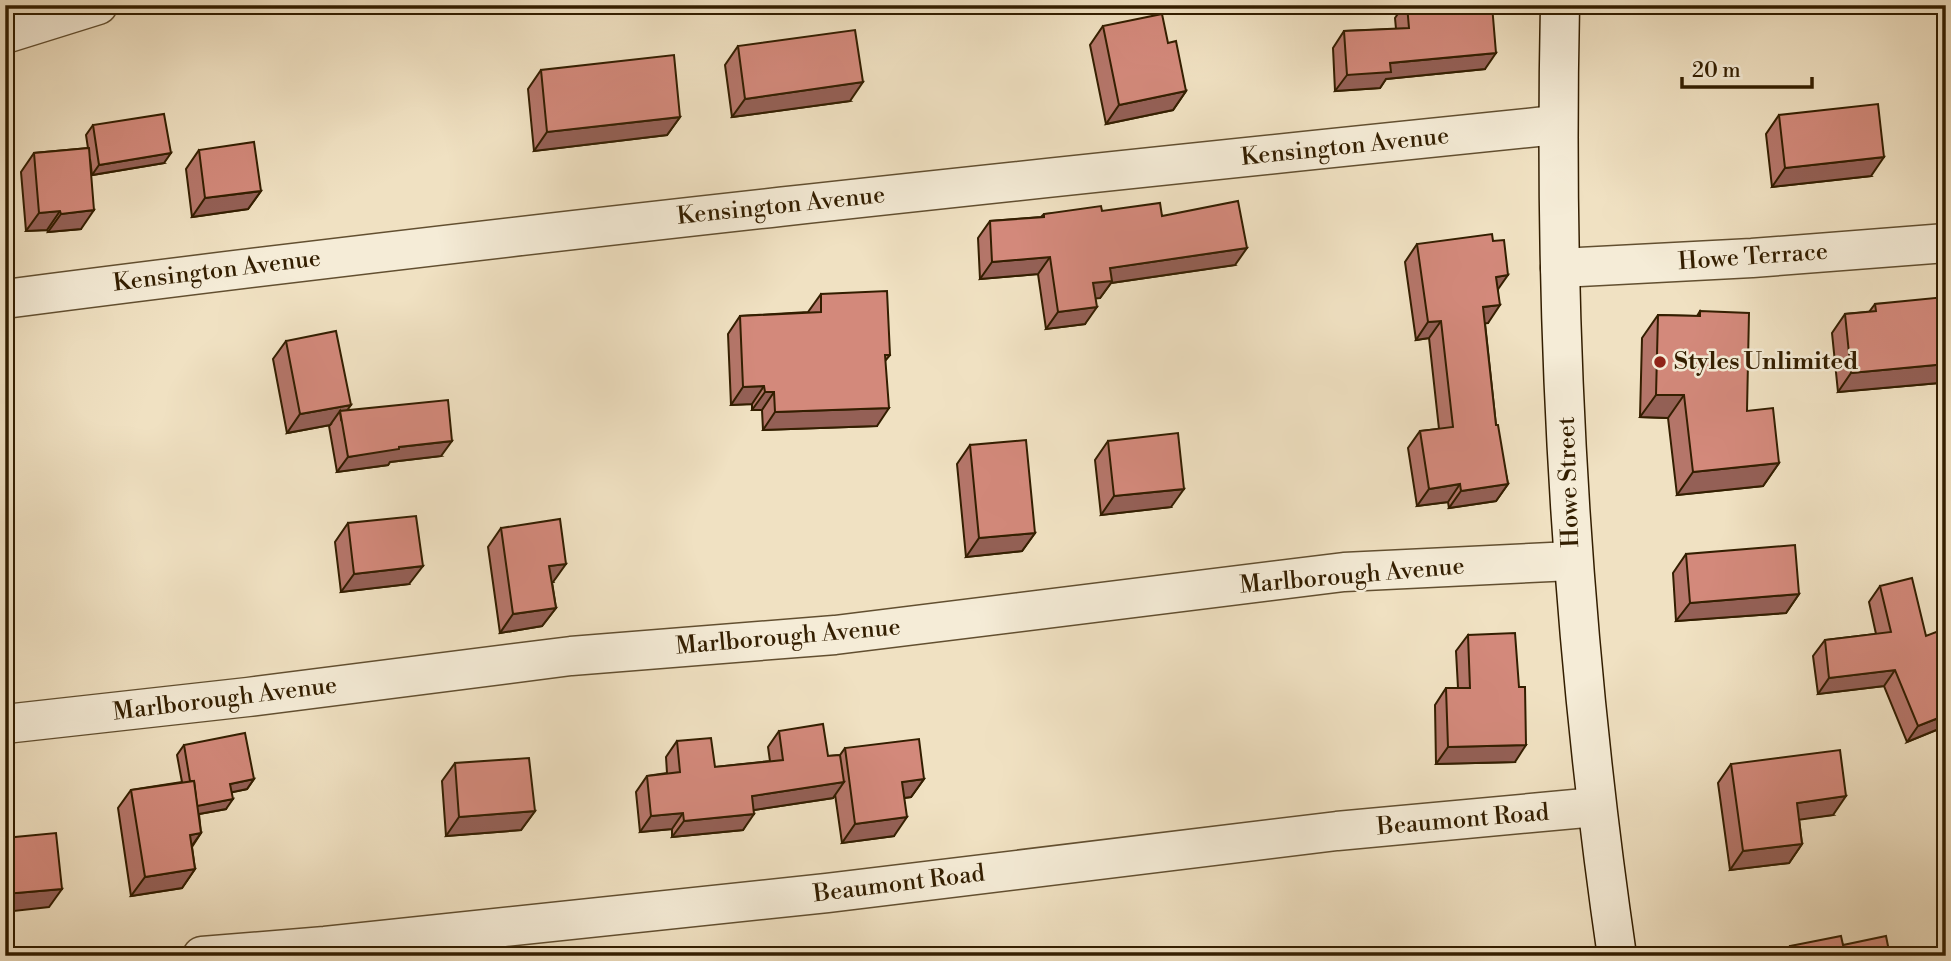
<svg xmlns="http://www.w3.org/2000/svg" width="1951" height="961" viewBox="0 0 1951 961" font-family="'Libre Bodoni',serif">
  <style>
    .lines { fill: none; stroke-linecap: round; stroke-linejoin: round }
    .street-casing { stroke: #624f30; stroke-width: 41 }
    .secondary-casing { stroke: #331e00; stroke-width: 41 }
    .street { stroke: #f5ecd7; stroke-width: 38 }
    .secondary { stroke: #f5ecd7; stroke-width: 38 }
    .wall { fill: #b5766a; stroke: #331e00; stroke-width: 2 }
    .shaded-wall { fill: #946056; stroke: #331e00; stroke-width: 2 }
    .building { fill: #d3897b; stroke: #331e00; stroke-width: 2 }
    .poi-dot { fill: #8f2418; stroke: #f5ecd7; stroke-width: 2.5 }
    .labels { text-anchor: middle; dominant-baseline: central; stroke-width: 5; stroke-linejoin: round; paint-order: stroke }
    .street-label { font-size: 24px; fill: #331e00; stroke: #f5ecd7 }
    .poi-label { font-size: 24px; font-weight: bold; fill: #331e00; stroke: #f5ecd7; text-anchor: start }
  </style>
  <rect width="100%" height="100%" fill="#f0e1c2"/>
  <filter id="stains"><feTurbulence type="fractalNoise" baseFrequency=".00286" numOctaves="4"/><feColorMatrix values="0 0 0 0 .2 0 0 0 0 .09 0 0 0 0 .02 0 0 0 .5 -.17"/></filter>
  <radialGradient id="worn" r=".72"><stop offset=".6" stop-color="#630" stop-opacity="0"/><stop offset="1" stop-color="#630" stop-opacity=".3"/></radialGradient>
  <g class="lines">
    <defs>
      <g id="street">
        <polyline points="5,34 98,5"/>
        <polyline points="1560,268 1752,258 1946,243"/>
        <path d="M5 299C522 232 1039 178 1557 125"/>
        <polyline points="5,724 248,697 571,656 835,635 1344,572 1572,561"/>
        <polyline points="202,956 325,946 827,893 1337,831 1596,807"/>
      </g>
      <path id="secondary" d="M1560 5C1553 323 1571 641 1617 956"/>
    </defs>
    <use href="#street" class="street-casing"/>
    <use href="#secondary" class="secondary-casing"/>
    <use href="#street" class="street"/>
    <use href="#secondary" class="secondary"/>
  </g>
  <g class="wall">
    <polygon points="1404,5 1492,5 1485,69 1386,79 1380,88 1335,91 1333,48 1344,31 1396,29 1395,18"/>
    <polygon points="1103,26 1168,43 1186,91 1173,110 1106,124 1090,45"/>
    <polygon points="738,46 850,101 732,117 725,65"/>
    <polygon points="541,70 680,117 667,135 534,151 528,89"/>
    <polygon points="1779,115 1871,176 1772,187 1766,134"/>
    <polygon points="93,125 164,163 92,175 90,159 81,229 48,232 47,230 26,231 21,172 34,153 88,148 86,135"/>
    <polygon points="199,150 261,191 248,209 192,217 186,169"/>
    <polygon points="1102,211 1162,216 1235,265 1111,283 1100,298 1095,298 1085,324 1046,329 1038,274 980,279 978,238 990,221 1041,217 1044,214"/>
    <polygon points="1417,244 1498,290 1488,323 1485,323 1496,425 1508,484 1496,501 1449,508 1448,502 1417,506 1408,448 1420,431 1439,429 1429,338 1416,340 1405,262"/>
    <polygon points="821,294 890,355 885,361 877,426 763,430 762,410 752,410 752,404 731,405 728,334 740,316 808,312"/>
    <polygon points="1946,302 1946,372 1939,383 1838,392 1832,333 1845,314 1869,312 1875,304"/>
    <polygon points="1700,311 1747,411 1779,463 1763,486 1677,495 1668,418 1640,417 1642,338 1658,315 1697,316"/>
    <polygon points="286,341 347,410 441,456 390,462 388,465 337,472 329,426 330,425 287,433 273,359"/>
    <polygon points="1108,441 1171,507 1101,515 1095,460"/>
    <polygon points="970,445 1035,533 1022,551 966,557 957,464"/>
    <polygon points="348,523 409,584 341,592 335,542"/>
    <polygon points="501,528 553,582 552,582 556,608 542,626 500,633 488,547"/>
    <polygon points="1686,554 1799,594 1786,613 1676,621 1673,573"/>
    <polygon points="1880,586 1926,636 1946,634 1946,726 1907,742 1884,686 1818,694 1813,656 1825,640 1876,634 1869,602"/>
    <polygon points="1468,635 1515,762 1436,764 1435,705 1446,688 1458,688 1456,651"/>
    <polygon points="779,731 828,756 840,755 845,748 924,779 911,797 904,798 894,836 842,843 835,794 833,798 754,810 743,830 672,837 672,829 640,832 636,792 647,776 667,773 666,757 677,741 715,767 770,761 768,747"/>
    <polygon points="184,745 254,779 247,789 232,792 226,809 199,814 201,833 192,847 195,869 182,888 131,896 118,808 131,790 182,782 177,755"/>
    <polygon points="455,763 535,811 521,830 446,836 442,781"/>
    <polygon points="1731,764 1833,815 1799,819 1802,844 1789,863 1730,870 1718,783"/>
    <polygon points="1843,945 1890,956 1783,956 1790,946"/>
  </g>
  <g class="shaded-wall">
    <polygon points="519,5 549,5 516,10"/>
    <polygon points="1496,53 1485,69 1386,79 1380,88 1335,91 1347,75 1390,63"/>
    <polygon points="863,82 850,101 732,117 745,99"/>
    <polygon points="1186,91 1173,110 1106,124 1119,105"/>
    <polygon points="680,117 667,135 534,151 547,132"/>
    <polygon points="171,153 164,163 92,175 99,165"/>
    <polygon points="1884,157 1871,176 1772,187 1785,168"/>
    <polygon points="261,191 248,209 192,217 205,198"/>
    <polygon points="94,210 81,229 48,232 61,214"/>
    <polygon points="60,211 47,230 26,231 39,213"/>
    <polygon points="1247,248 1235,265 1111,283 1100,298 1081,300 1093,283 1110,268"/>
    <polygon points="1050,257 1038,274 980,279 992,262"/>
    <polygon points="1508,275 1496,292 1496,277"/>
    <polygon points="1500,305 1488,323 1471,325 1483,307"/>
    <polygon points="1097,307 1085,324 1046,329 1058,312"/>
    <polygon points="1441,321 1429,338 1416,340 1428,322"/>
    <polygon points="1946,364 1946,372 1939,383 1838,392 1851,373"/>
    <polygon points="764,386 752,404 731,405 743,387"/>
    <polygon points="765,392 774,392 762,410 752,410"/>
    <polygon points="1656,395 1684,395 1668,418 1640,417"/>
    <polygon points="351,405 341,419 340,411 330,425 287,433 300,414"/>
    <polygon points="889,408 877,426 763,430 775,412"/>
    <polygon points="452,441 441,456 390,462 388,465 337,472 348,457 399,447"/>
    <polygon points="1779,463 1763,486 1677,495 1693,472"/>
    <polygon points="1460,484 1448,502 1417,506 1429,489"/>
    <polygon points="1508,484 1496,501 1449,508 1461,491"/>
    <polygon points="1184,489 1171,507 1101,515 1114,496"/>
    <polygon points="1035,533 1022,551 966,557 979,538"/>
    <polygon points="566,564 553,582 536,585 549,566"/>
    <polygon points="423,566 409,584 341,592 354,574"/>
    <polygon points="1799,594 1786,613 1676,621 1690,603"/>
    <polygon points="556,608 542,626 500,633 513,614"/>
    <polygon points="1895,670 1884,686 1818,694 1829,678"/>
    <polygon points="1946,715 1946,726 1907,742 1918,726"/>
    <polygon points="1526,745 1515,762 1436,764 1448,747"/>
    <polygon points="254,779 247,789 224,794 230,784"/>
    <polygon points="924,779 911,797 889,800 902,782"/>
    <polygon points="844,782 833,798 741,812 752,796"/>
    <polygon points="1846,796 1833,815 1783,822 1797,803"/>
    <polygon points="233,799 226,809 188,816 195,806"/>
    <polygon points="535,811 521,830 446,836 459,817"/>
    <polygon points="683,813 672,829 640,832 651,816"/>
    <polygon points="754,814 743,830 672,837 684,821"/>
    <polygon points="907,817 894,836 842,843 855,824"/>
    <polygon points="201,833 188,851 190,835"/>
    <polygon points="1802,844 1789,863 1730,870 1743,851"/>
    <polygon points="195,869 182,888 131,896 145,877"/>
    <polygon points="62,889 49,907 5,912 5,894"/>
  </g>
  <g class="building">
    <polygon points="1407,5 1492,5 1496,53 1390,63 1391,72 1347,75 1344,31 1409,28"/>
    <polygon points="1162,14 1168,43 1176,41 1186,91 1119,105 1103,26"/>
    <polygon points="855,30 863,82 745,99 738,46"/>
    <polygon points="674,55 680,117 547,132 541,70"/>
    <polygon points="1878,104 1884,157 1785,168 1779,115"/>
    <polygon points="164,114 171,153 99,165 93,125"/>
    <polygon points="254,142 261,191 205,198 199,150"/>
    <polygon points="89,148 94,210 61,214 60,211 39,213 34,153"/>
    <polygon points="1238,201 1247,248 1110,268 1112,281 1093,283 1097,307 1058,312 1050,257 992,262 990,221 1044,217 1044,214 1101,206 1102,211 1160,203 1162,216"/>
    <polygon points="1492,234 1493,241 1504,240 1508,275 1496,277 1500,305 1483,307 1496,425 1498,425 1508,484 1461,491 1460,484 1429,489 1420,431 1453,427 1441,321 1428,322 1417,244"/>
    <polygon points="887,291 890,355 885,355 889,408 775,412 774,392 765,392 764,386 743,387 740,316 821,312 821,294"/>
    <polygon points="1945,297 1946,364 1851,373 1845,314 1876,311 1875,304"/>
    <polygon points="1700,311 1749,313 1747,411 1773,408 1779,463 1693,472 1684,395 1656,395 1658,315 1700,316"/>
    <polygon points="336,331 351,405 300,414 286,341"/>
    <polygon points="448,400 452,441 399,447 399,449 348,457 340,411"/>
    <polygon points="1178,433 1184,489 1114,496 1108,441"/>
    <polygon points="1026,440 1035,533 979,538 970,445"/>
    <polygon points="416,516 423,566 354,574 348,523"/>
    <polygon points="560,519 566,564 549,566 556,608 513,614 501,528"/>
    <polygon points="1795,545 1799,594 1690,603 1686,554"/>
    <polygon points="1912,578 1926,636 1944,629 1946,634 1946,715 1918,726 1895,670 1829,678 1825,640 1891,632 1880,586"/>
    <polygon points="1515,633 1519,687 1525,687 1526,745 1448,747 1446,688 1470,688 1468,635"/>
    <polygon points="823,724 828,756 840,755 844,782 752,796 754,814 684,821 683,813 651,816 647,776 680,772 677,741 711,738 715,767 783,760 779,731"/>
    <polygon points="245,733 254,779 230,784 233,799 197,806 194,781 190,781 184,745"/>
    <polygon points="919,739 924,779 902,782 907,817 855,824 845,748"/>
    <polygon points="1840,750 1846,796 1797,803 1802,844 1743,851 1731,764"/>
    <polygon points="529,758 535,811 459,817 455,763"/>
    <polygon points="194,781 201,833 190,835 195,869 145,877 131,790"/>
    <polygon points="56,833 62,889 5,894 5,838"/>
    <polygon points="1841,936 1843,945 1886,936 1890,956 1792,956 1790,946"/>
    <polygon points="1946,949 1946,956 1943,956 1942,950"/>
  </g>
  <circle class="poi-dot" cx="1660" cy="362" r="7"/>
  <g class="labels">
    <g class="street-label">
      <text transform="translate(1345 147) rotate(-6)">Kensington Avenue</text>
      <text transform="translate(781 206) rotate(-6)">Kensington Avenue</text>
      <text transform="translate(1753 257) rotate(-4)">Howe Terrace</text>
      <text transform="translate(217 271) rotate(-7)">Kensington Avenue</text>
      <text transform="translate(1569 482) rotate(-92)">Howe Street</text>
      <text transform="translate(1352 576) rotate(-5)">Marlborough Avenue</text>
      <text transform="translate(788 637) rotate(-5)">Marlborough Avenue</text>
      <text transform="translate(225 699) rotate(-7)">Marlborough Avenue</text>
      <text transform="translate(1463 820) rotate(-5)">Beaumont Road</text>
      <text transform="translate(899 884) rotate(-7)">Beaumont Road</text>
    </g>
    <g class="poi-label">
      <text x="1674" y="362">Styles Unlimited</text>
    </g>
  </g>
  <rect width="1951" height="961" fill="none" stroke="#f0e1c2" stroke-width="28"/>
  <rect x="7" y="7" width="1937" height="947" fill="none" stroke="#331e00" stroke-width="3.5"/>
  <rect x="14" y="14" width="1923" height="933" fill="none" stroke="#331e00" stroke-width="2"/>
  <path d="M1682 77v10h130v-10" fill="none" stroke="#331e00" stroke-width="3.5"/>
  <text x="1692" y="77" font-size="21" fill="#331e00" stroke="#f5ecd7" stroke-width="5" paint-order="stroke">20 m</text>
  <rect width="100%" height="100%" filter="url(#stains)"/>
  <rect width="100%" height="100%" fill="url(#worn)"/>
</svg>
